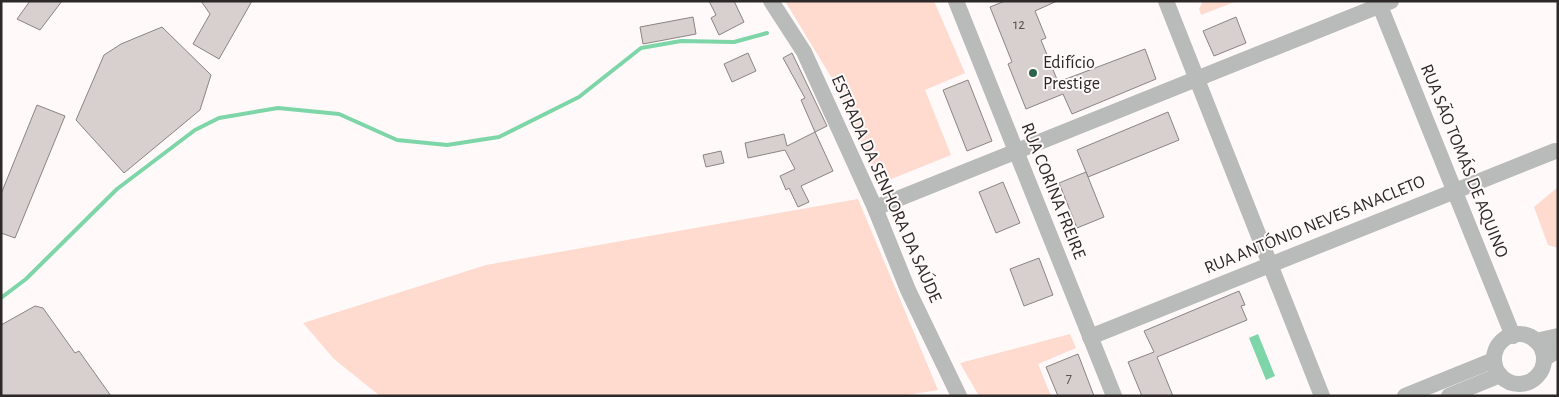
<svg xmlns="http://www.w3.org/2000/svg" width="1559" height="397" viewBox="0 0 1559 397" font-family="'Alegreya Sans',sans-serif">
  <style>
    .green { fill: #fedacf }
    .water { fill: #7dd5a8 }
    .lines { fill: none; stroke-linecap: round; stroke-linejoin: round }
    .stream { stroke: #7dd5a8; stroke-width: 4 }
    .building { fill: #d7d0ce; stroke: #8a8482 }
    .minor { stroke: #b8bbb9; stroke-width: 16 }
    .poi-dot { fill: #2d6349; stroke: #fffaf9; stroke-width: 2 }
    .labels { text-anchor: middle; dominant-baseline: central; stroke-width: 4; stroke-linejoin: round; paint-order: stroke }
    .number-label { font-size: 15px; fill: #575352 }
    .poi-label { font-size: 18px; fill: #2c2928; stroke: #fffaf9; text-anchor: start }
    .street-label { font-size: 18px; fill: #2c2928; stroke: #fffaf9 }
  </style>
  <rect width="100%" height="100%" fill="#fffaf9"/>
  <g class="green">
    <polygon points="785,1 934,1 965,73 925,90 951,155 879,184 839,90"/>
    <polygon points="1203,1 1237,1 1201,15 1199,9"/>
    <polygon points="1558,187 1558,248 1548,245 1534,207"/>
    <polygon points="858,199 938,390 901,396 380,396 334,359 303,323 486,265"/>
    <polygon points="1070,334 1076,348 1038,364 1051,396 979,396 960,363"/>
  </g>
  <polygon class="water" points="1258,334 1275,376 1266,380 1249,338"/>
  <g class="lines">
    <polyline class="stream" points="1,298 26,279 117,189 195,130 219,118 278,108 339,114 397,140 447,145 499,137 579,97 641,48 681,41 734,42 767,33"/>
  </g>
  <g class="building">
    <polygon points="30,1 62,1 40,30 17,19"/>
    <polygon points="201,1 252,1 219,59 193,44 210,14"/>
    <polygon points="709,1 734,1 744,22 719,35 711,18 716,15"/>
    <polygon points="1005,1 1057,1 1035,11 1046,38 1041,40 1058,82 1145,49 1156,79 1072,114 1063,94 1026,109 1008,64 1012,62 990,7"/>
    <polygon points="693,17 696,34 643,44 640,27"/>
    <polygon points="1236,17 1246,43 1214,56 1203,31"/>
    <polygon points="162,27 211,75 200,110 124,173 76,120 104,55 121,44"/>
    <polygon points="748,53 756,71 732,82 724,64"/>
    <polygon points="792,53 827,126 815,132 833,171 801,186 809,202 798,207 789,188 786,190 780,176 795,169 785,150 748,158 745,143 784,134 787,146 815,132 801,100 805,98 783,58"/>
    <polygon points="968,80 992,141 967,151 943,90"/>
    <polygon points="37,105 65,116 15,238 1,233 1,194"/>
    <polygon points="1168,112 1179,140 1088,177 1077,150"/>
    <polygon points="721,151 724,163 706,167 703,155"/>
    <polygon points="1086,172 1104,217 1077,228 1059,183"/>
    <polygon points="1003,182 1020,223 996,233 979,192"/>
    <polygon points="1039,258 1053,295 1024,306 1010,269"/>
    <polygon points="1239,291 1245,305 1241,306 1247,320 1157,357 1173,396 1142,396 1128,362 1154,352 1144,331"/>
    <polygon points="35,306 43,308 75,353 79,351 111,396 1,396 1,325"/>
    <polygon points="1078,354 1094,396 1058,396 1046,367"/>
  </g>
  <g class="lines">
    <g class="minor">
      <polyline points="771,1 804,52 875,208 908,290 959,396"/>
      <polyline points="956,1 1114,396"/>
      <polyline points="1166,1 1322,396"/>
      <polyline points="1378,1 1513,336"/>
      <polyline points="875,208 1391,1"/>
      <circle cx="1519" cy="359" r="25"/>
      <polyline points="1090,337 1555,151"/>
      <polyline points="1536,341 1558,336"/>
      <polyline points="1544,359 1558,350"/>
      <polyline points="1405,396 1494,360"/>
      <polyline points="1449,396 1500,375"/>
    </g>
  </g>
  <circle class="poi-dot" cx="1033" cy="73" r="5"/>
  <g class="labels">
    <g class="number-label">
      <text x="1019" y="24">12</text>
      <text x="1069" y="378">7</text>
    </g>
    <g class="poi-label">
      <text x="1043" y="63">Edifício<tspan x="1043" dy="21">Prestige</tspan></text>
    </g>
    <g class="street-label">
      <text transform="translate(1464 161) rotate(68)">RUA SÃO TOMÁS DE AQUINO</text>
      <text transform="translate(886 189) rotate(66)">ESTRADA DA SENHORA DA SAÚDE</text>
      <text transform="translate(1053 191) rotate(68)">RUA CORINA FREIRE</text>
      <text transform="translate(1315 225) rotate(-22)">RUA ANTÓNIO NEVES ANACLETO</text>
    </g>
  </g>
  <rect width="1559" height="397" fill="none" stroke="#2c2928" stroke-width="5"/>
</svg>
